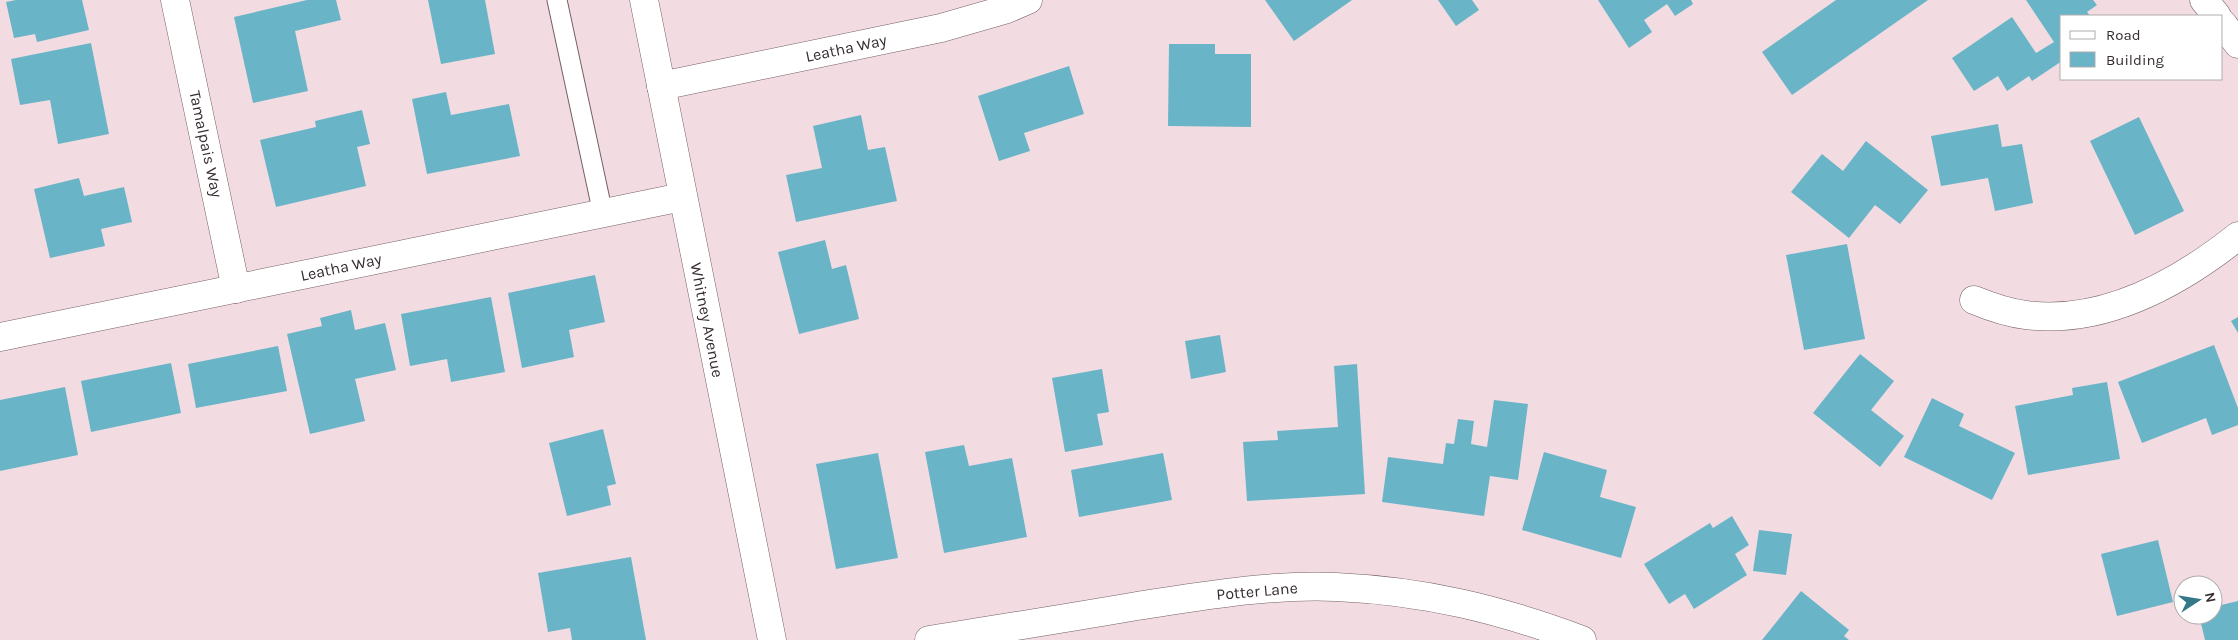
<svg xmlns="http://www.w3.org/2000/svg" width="2238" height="640" viewBox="0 0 2238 640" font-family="Karla,sans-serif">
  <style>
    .building { fill: #69b5c7 }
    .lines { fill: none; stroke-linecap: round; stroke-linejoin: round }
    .service-casing { stroke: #756066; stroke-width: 21 }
    .minor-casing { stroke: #756066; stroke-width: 29 }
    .tertiary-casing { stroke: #756066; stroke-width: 29 }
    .service { stroke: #fff; stroke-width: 19 }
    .minor { stroke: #fff; stroke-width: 28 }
    .tertiary { stroke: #fff; stroke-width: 28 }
    .labels { text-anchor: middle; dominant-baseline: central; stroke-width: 4; stroke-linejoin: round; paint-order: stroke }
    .street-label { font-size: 16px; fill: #362d2f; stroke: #fff }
  </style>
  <rect width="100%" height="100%" fill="#f3dbe2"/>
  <g class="building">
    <polygon points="16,0 82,0 89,30 37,42 35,34 14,38 6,2"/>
    <polygon points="307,0 336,0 341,20 295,31 308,91 253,103 234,17"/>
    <polygon points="428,0 485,0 495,54 441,64"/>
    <polygon points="1265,0 1352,0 1294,41"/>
    <polygon points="1438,0 1472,0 1479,10 1456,26"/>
    <polygon points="1598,0 1691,0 1693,4 1675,16 1667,4 1644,20 1652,32 1629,48"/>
    <polygon points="1836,0 1928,0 1792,95 1762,52"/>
    <polygon points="2026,0 2093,0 2097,5 2087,12 2090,16 2062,16 2062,61 2032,81 2029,76 2007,91 1998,76 1974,91 1952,58 2012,17 2036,53 2054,42"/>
    <polygon points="91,43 109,134 58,144 50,100 20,105 11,59"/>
    <polygon points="1169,44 1215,44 1215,54 1251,54 1251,127 1168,126"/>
    <polygon points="1069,66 1084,114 1024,133 1030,151 999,161 978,96"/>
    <polygon points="446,92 451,115 509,104 520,156 427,174 412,99"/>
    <polygon points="362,110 370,144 357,147 366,186 276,207 260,140 316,127 315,121"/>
    <polygon points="861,115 868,150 885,147 897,201 796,222 786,175 822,168 813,126"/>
    <polygon points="2139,117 2184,211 2135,235 2090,141"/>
    <polygon points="1998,124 2002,147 2022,144 2033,203 1995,211 1988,178 1941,186 1931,136"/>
    <polygon points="1866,141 1928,190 1900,224 1875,205 1849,238 1791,192 1822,154 1843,171"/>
    <polygon points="79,178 84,196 124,187 132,222 101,229 105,246 50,258 34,189"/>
    <polygon points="825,240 832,269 846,265 859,319 799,334 778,252"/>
    <polygon points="1847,244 1865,339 1804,350 1786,255"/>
    <polygon points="595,275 605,322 569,330 574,357 522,368 508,293"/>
    <polygon points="491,297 505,372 451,382 447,359 410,366 401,314"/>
    <polygon points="351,310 355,330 385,323 396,370 355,379 365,421 310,434 287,334 322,326 320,318"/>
    <polygon points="2238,317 2238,333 2231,321"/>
    <polygon points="1220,335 1226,372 1191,379 1185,341"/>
    <polygon points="2214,345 2238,408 2238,425 2212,435 2206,418 2142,443 2118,382"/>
    <polygon points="278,346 287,391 196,408 188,364"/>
    <polygon points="1860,354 1894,381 1871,410 1904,436 1880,467 1813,413"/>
    <polygon points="171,363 181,413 91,432 81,381"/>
    <polygon points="1357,364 1365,494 1247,501 1243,442 1278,440 1277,431 1338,427 1334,366"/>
    <polygon points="1102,369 1109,412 1097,414 1103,445 1065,452 1052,378"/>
    <polygon points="2107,382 2120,459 2028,475 2015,406 2073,395 2072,388"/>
    <polygon points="65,387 78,455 0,471 0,400"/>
    <polygon points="1932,398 1964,414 1959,426 2015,453 1992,500 1904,457"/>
    <polygon points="1494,400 1528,404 1518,480 1490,476 1484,516 1382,502 1388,457 1443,464 1446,443 1454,444 1458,419 1474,421 1471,444 1487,447"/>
    <polygon points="603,429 616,484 607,486 611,505 567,516 549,443"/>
    <polygon points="964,445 969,466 1012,458 1027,537 944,553 925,452"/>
    <polygon points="1544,452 1607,470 1600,497 1636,507 1621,558 1522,530"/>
    <polygon points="878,453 898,558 836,569 816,464"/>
    <polygon points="1163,453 1172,500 1079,517 1071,470"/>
    <polygon points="1732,516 1749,545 1735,554 1747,575 1694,609 1685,594 1669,604 1644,564 1710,523 1713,528"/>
    <polygon points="1759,530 1792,534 1786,575 1753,571"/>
    <polygon points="2158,540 2173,602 2117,616 2101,554"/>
    <polygon points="631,557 646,640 572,640 570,628 548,632 538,573"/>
    <polygon points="1801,591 1849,630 1844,636 1849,640 1762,640"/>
    <polygon points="2238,601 2238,640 2205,640 2199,615 2213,615 2213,607"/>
  </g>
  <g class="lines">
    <defs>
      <polyline id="service" points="557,0 603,214"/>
      <g id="minor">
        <polyline points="175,0 236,289"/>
        <polyline points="661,86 941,28 1007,9 1028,0"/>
        <path d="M1974 300C1991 307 2008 313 2026 315 2104 325 2179 283 2238 236"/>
        <polyline points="0,337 682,197"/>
        <path d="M929 640C998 629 1068 618 1137 606 1203 596 1270 584 1336 587 1425 591 1499 609 1582 640"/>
      </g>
      <g id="tertiary">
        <polyline points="644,0 772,640"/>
        <polyline points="2204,0 2217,16"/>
        <polyline points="2222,23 2238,44"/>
      </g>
    </defs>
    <use href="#service" class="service-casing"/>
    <use href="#minor" class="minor-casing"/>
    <use href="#tertiary" class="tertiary-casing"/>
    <use href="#service" class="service"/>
    <use href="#minor" class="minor"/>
    <use href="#tertiary" class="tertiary"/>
  </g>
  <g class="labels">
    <g class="street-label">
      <text transform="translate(846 48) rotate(-12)">Leatha Way</text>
      <text transform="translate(206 144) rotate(78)">Tamalpais Way</text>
      <text transform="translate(341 267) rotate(-12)">Leatha Way</text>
      <text transform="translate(707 320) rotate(79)">Whitney Avenue</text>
      <text transform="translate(1257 591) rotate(-5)">Potter Lane</text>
    </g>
  </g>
  <rect x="2060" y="15" width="162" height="65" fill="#ffffff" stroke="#afabac"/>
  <rect x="2070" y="31" width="25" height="8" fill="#ffffff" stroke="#afabac"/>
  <text x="2106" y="40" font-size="15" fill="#362d2f">Road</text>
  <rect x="2070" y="52" width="25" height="15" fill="#69b5c7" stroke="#afabac"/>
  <text x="2106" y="65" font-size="15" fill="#362d2f">Building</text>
  <g transform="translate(2198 600) rotate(78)"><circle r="24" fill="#ffffff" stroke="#afabac"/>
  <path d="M0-4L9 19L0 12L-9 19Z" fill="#357989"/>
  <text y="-8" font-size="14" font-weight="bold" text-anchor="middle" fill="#362d2f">N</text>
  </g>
</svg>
